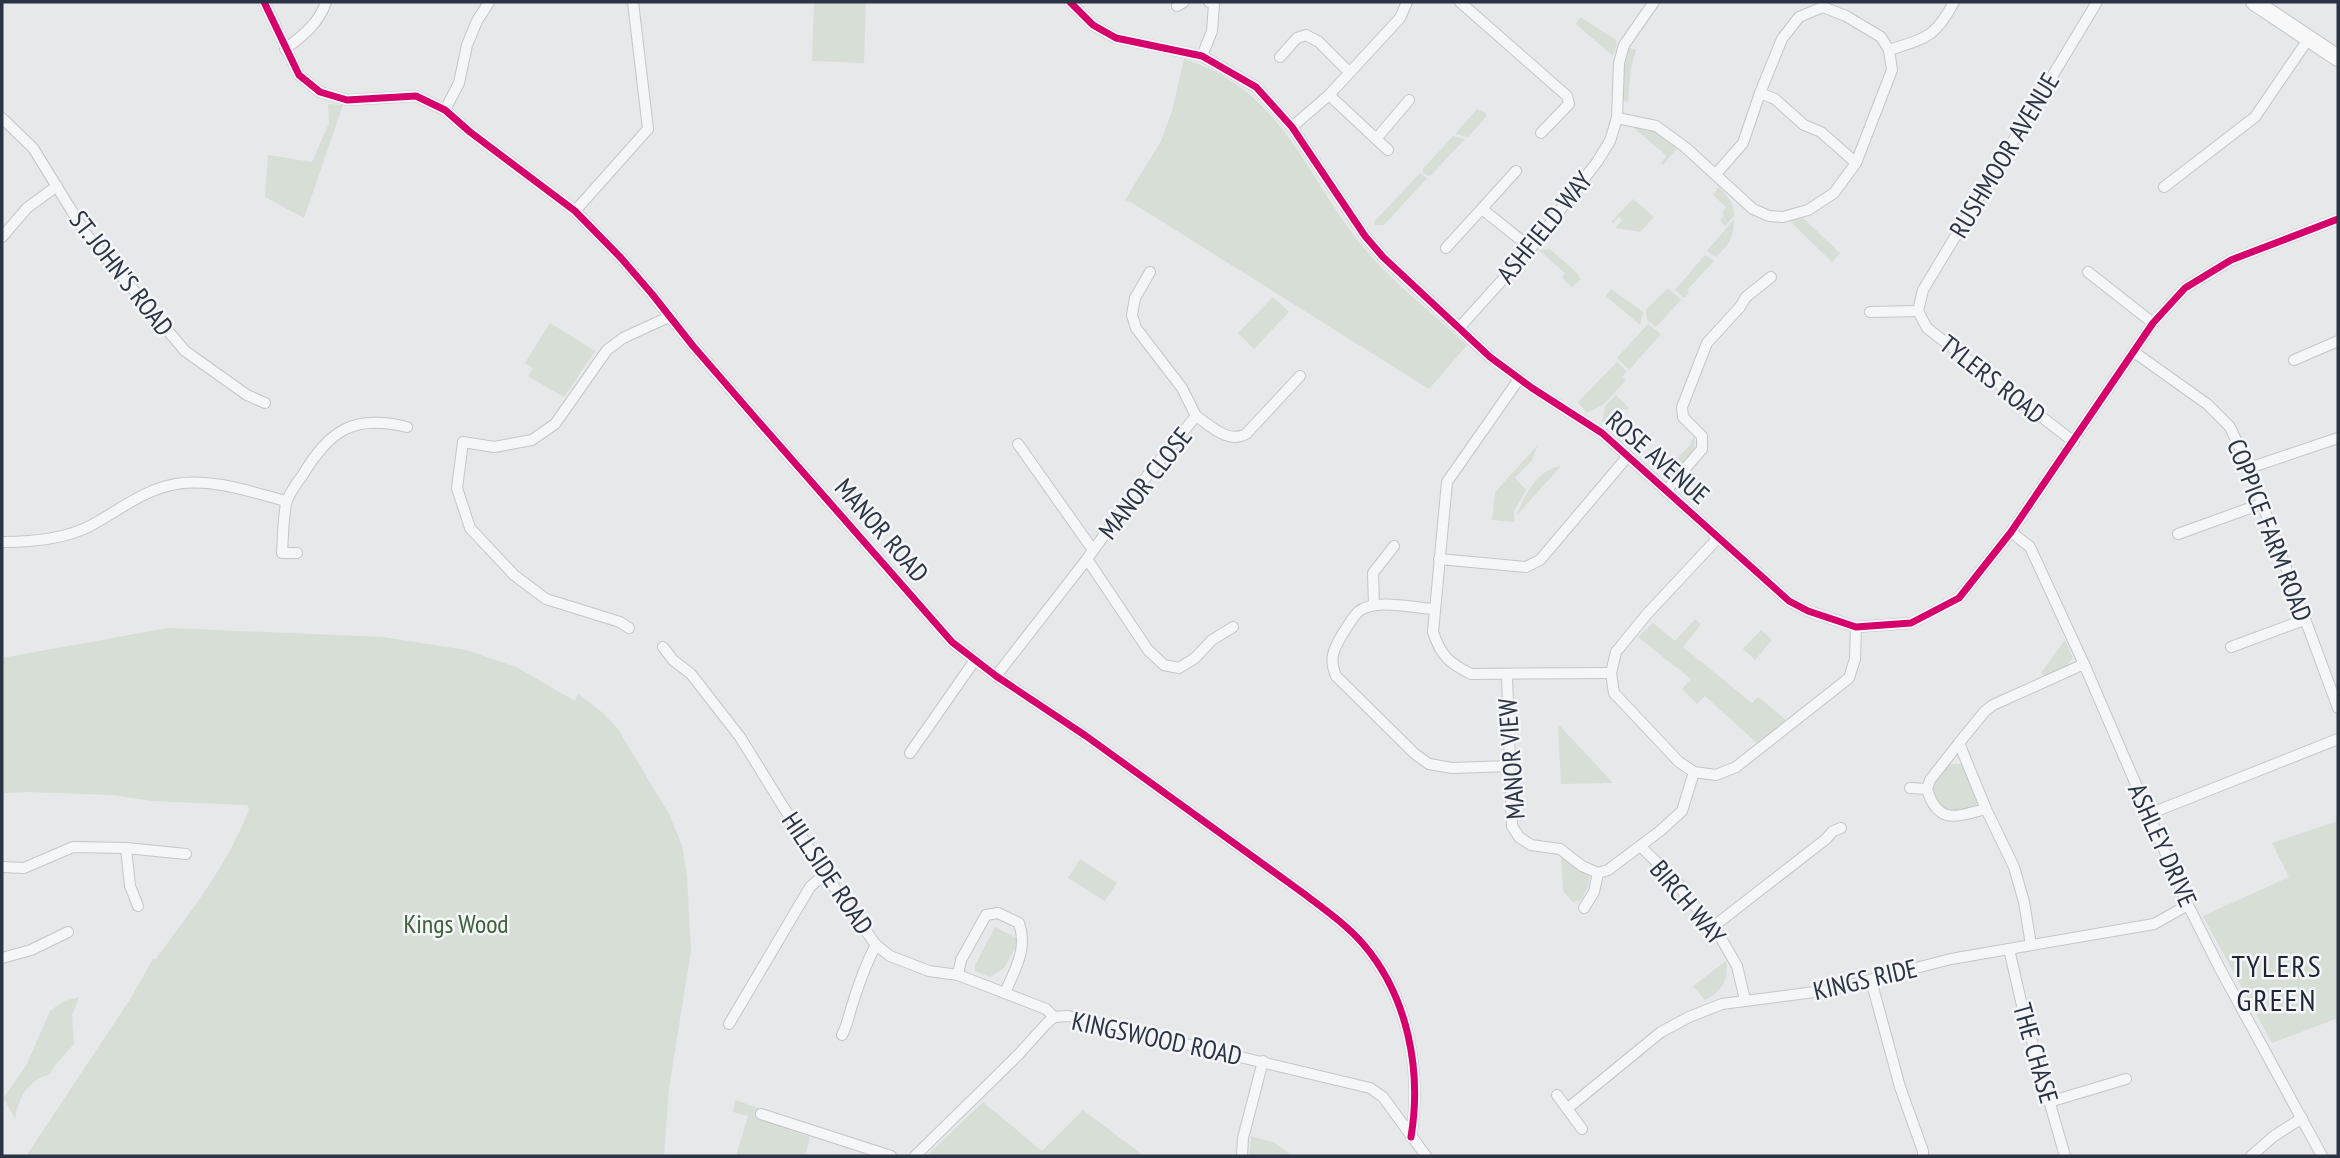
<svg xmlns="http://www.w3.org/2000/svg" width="2340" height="1158" viewBox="0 0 2340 1158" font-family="'PT Sans Narrow',sans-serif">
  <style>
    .green { fill: #d6ded6 }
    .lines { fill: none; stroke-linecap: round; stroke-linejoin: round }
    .street-casing { stroke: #c4c6c8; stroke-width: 12 }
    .secondary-casing { stroke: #c4c6c8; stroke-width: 18 }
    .street { stroke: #f5f6f7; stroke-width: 10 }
    .secondary { stroke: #f8f8f8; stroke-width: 16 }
    .cycleway-casing { stroke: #f4f6f9; stroke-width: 11 }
    .cycleway { stroke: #d6006c; stroke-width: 7 }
    .labels { text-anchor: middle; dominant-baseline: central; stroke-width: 5; stroke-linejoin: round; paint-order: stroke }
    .street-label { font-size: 26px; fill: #2b3445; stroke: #f4f6f9 }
    .park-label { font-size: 26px; fill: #3f6138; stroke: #f4f6f9 }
    .quarter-label { font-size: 30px; letter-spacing: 2px; fill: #1d2536; stroke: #f4f6f9 }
  </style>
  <rect width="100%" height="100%" fill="#e6e8ea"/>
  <g class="green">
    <polygon points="814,2 866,2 864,63 812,61"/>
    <polygon points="1580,17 1616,40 1617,44 1613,56 1576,24"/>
    <polygon points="1628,47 1636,50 1631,67 1628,102 1623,100 1622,68"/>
    <path d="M1184 59C1279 89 1301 166 1356 238 1387 279 1430 311 1467 345L1429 389 1131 202 1125 200 1161 141 1172 111Z"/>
    <polygon points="328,104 343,105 304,218 265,197 268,155 312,162 329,123"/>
    <polygon points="1477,109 1486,113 1486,117 1468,137 1455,134"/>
    <polygon points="1638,125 1647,126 1675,146 1676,149 1663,165 1661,163 1667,156 1634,128"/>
    <polygon points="1453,136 1465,139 1433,173 1429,176 1423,173 1423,169"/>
    <polygon points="1420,173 1427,178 1384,225 1375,225 1374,222"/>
    <path d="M1719 187C1728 196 1734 203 1734 216L1725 226 1720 220 1724 216 1722 213 1726 207 1713 195Z"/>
    <polygon points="1633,199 1654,217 1640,232 1615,228 1623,220 1619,217 1613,223 1611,222"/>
    <polygon points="1803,218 1840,253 1832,262 1790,221"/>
    <path d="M1734 219C1734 237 1729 245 1716 257L1707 251Z"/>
    <polygon points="1550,249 1578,274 1580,280 1572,287 1562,278 1565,273 1539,250"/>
    <polygon points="1705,255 1714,261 1687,290 1689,293 1684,298 1675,290"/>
    <polygon points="1668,288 1681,300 1656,327 1647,320 1646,310"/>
    <polygon points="1611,289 1643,312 1640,325 1606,296"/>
    <polygon points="1273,297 1289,312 1254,349 1238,333"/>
    <polygon points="550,323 595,351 564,397 528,376 533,368 525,363"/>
    <polygon points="1648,324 1661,334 1629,370 1617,358"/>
    <polygon points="1617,362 1627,371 1622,377 1626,380 1604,404 1587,413 1578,402"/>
    <polygon points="1616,395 1629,408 1626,410 1623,408 1618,413 1621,416 1610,428 1602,423 1605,406"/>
    <path d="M1694 436C1699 451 1683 463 1673 474L1664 473 1689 446Z"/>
    <polygon points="1538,445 1532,460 1515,478 1526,490 1514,511 1514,522 1492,520 1495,492"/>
    <path d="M1561 466 1516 516C1525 496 1536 470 1561 466Z"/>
    <polygon points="1695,619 1701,624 1683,647 1752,703 1758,697 1787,721 1757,743 1705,696 1697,704 1682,689 1691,679 1638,637 1653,623 1675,641"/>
    <path d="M168 628 383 637 466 650 516 667 575 701 578 694 603 713 618 729 669 814 682 845 687 877 691 951 669 1088 664 1156H26L131 998 153 959H156C190 912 228 865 249 809L247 805 152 801 112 795 29 792 2 793V658Z"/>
    <polygon points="1761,630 1772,640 1755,660 1743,649"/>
    <polygon points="2065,640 2073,658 2065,668 2045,677 2041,673"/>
    <polygon points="1558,724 1613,783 1561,784"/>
    <polygon points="1948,764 1962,764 1979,800 1974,808 1951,813 1942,810 1932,796 1933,782"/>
    <polygon points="2338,821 2338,1018 2272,1043 2203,916 2289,877 2272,843"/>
    <polygon points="1561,856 1590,877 1588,886 1581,900 1573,902 1563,891"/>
    <polygon points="1080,859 1117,883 1105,901 1068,878"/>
    <polygon points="995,927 1020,940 1004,968 990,977 975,971 975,965"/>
    <path d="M1726 961C1729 980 1722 991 1705 1000L1693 986Z"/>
    <path d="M79 997 72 1016 74 1044 56 1064 50 1074C27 1081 20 1096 15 1118L3 1098 26 1066 50 1011 64 1001Z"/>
    <polygon points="735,1100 788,1118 787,1129 810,1137 805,1156 736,1156 748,1116 733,1112"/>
    <polygon points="983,1102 1042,1151 1083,1110 1144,1156 927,1156"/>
    <polygon points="1251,1136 1275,1143 1292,1156 1249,1156"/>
  </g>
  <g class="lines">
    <defs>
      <g id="street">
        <path d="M264 2 299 75 320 92 347 100 416 96 445 110 470 132 575 211 621 258 652 294 693 346 758 421 952 642 996 676 1086 736 1303 893C1324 909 1347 925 1364 945 1408 997 1422 1071 1411 1137"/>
        <polyline points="1070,2 1093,25 1116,38 1202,56 1256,87 1292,127 1365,236 1383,257 1490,357 1532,388 1602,433 1789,601 1808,611 1856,627 1911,623 1959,598 2011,532 2153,323 2185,288 2231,260 2338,219"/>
        <polyline points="1460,2 1567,96 1569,104 1541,133"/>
        <polyline points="1177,6 1184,2"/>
        <path d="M285 49C303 36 319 23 326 2"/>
        <path d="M1889 50C1926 38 1935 38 1954 2"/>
        <polyline points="1202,56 1212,31 1214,4 1209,2"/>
        <polyline points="1280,57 1297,38 1306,35 1319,42 1349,72"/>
        <polyline points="1329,95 1388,150"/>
        <polyline points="445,110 459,83 467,45 477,21 489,2"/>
        <polyline points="2,118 33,148 86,234 185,351 247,395 265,403"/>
        <polyline points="1617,118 1656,126 1685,147 1753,209 1769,216 1783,217 1808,210 1834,193 1856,163 1892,70 1889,50 1881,37 1846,16 1823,7 1799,17 1782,39 1760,93 1775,99 1804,125 1821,132 1856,163"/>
        <polyline points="1292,127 1329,95 1400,18 1407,2"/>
        <polyline points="1377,138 1409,100"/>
        <polyline points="1716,174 1743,143 1760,93"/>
        <polyline points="2164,187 2255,117 2309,38"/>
        <polyline points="1482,209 1531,248"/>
        <polyline points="575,211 648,129 633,2"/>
        <polyline points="2,237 27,208 57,186"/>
        <polyline points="1446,248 1516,171"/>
        <polyline points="2088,272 2153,323"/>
        <polyline points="1918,311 1923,290 2097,2"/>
        <polyline points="1918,311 1927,328 2074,442"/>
        <polyline points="1870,312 1918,311"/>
        <polyline points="1459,328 1531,248 1597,162 1610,141 1617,118 1619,63 1624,45 1654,2"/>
        <polyline points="2134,352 2207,404 2230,427 2249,468 2338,708"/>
        <polyline points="2294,360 2338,341"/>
        <path d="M1519 379 1447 482 1433 632C1441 656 1449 663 1471 674L1611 673"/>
        <path d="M1196 416C1211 426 1228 444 1246 434L1300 376"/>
        <polyline points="1018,444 1093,550"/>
        <polyline points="2249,468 2338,438"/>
        <polyline points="1666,491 1702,449 1702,436 1683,417 1682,407 1707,343 1740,307 1746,297 1771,277"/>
        <polyline points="2011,532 2030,547 2084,664 2188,905 2219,967 2322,1156"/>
        <polyline points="2178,534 2261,504"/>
        <polyline points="1718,538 1647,614 1616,652 1611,673 1614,693 1679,762 1694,772 1716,775 1736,767 1849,678 1855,659 1856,627"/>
        <path d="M2 542C30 542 65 539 90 526 118 511 145 489 176 484 213 478 251 492 286 501"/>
        <path d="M297 553H282C283 537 283 520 286 504 288 495 296 484 302 476 330 430 353 414 407 427"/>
        <polyline points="1087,559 1148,650 1164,665 1179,668 1195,658 1212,640 1233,627"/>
        <polyline points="1439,559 1526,567 1540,560 1628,456"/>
        <polyline points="1374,604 1373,573 1394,546"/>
        <path d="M1434 609C1414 608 1374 598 1358 612 1352 618 1347 627 1342 635 1333 650 1329 659 1336 676L1415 754 1429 764 1452 768 1510 766"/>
        <polyline points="629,628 620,622 546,599 514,575 470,528 457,488 463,442 494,447 532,440 555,424 607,350 623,338 671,316"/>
        <polyline points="663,647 673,660 691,674 740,737 825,874 876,945 890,956 929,971 958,975 1046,1009 1054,1017"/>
        <polyline points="2231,647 2304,620"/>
        <polyline points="996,676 1087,559 1143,481 1196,416 1182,388 1136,328 1132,315 1135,298 1150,272"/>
        <polyline points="1507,676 1512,826 1519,837 1531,845 1560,849 1582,866 1598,873"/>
        <path d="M1959 743 1930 780 1927 789C1938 826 1957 816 1986 809"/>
        <polyline points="910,753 975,660"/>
        <polyline points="1910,788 1927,789"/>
        <polyline points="2149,814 2338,739"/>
        <polyline points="1640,846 1678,883 1687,898 1714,926 1737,966 1745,1000"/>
        <polyline points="126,848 130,886 138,906"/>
        <polyline points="2,867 24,868 73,847 126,848 186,854"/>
        <polyline points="1584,908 1594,892 1598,873 1608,870 1660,831 1682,811 1694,772"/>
        <polyline points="1714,926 1826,839 1833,831 1841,828"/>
        <polyline points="2031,945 2024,902 2014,867 1986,809 1959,743 1985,711 1993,705 2084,664"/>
        <polyline points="2009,949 2023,1010 2065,1156"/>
        <polyline points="2,958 31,950 68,932"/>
        <path d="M958 975 961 960 986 915 998 913 1019 923C1028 949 1015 969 1005 993"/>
        <polyline points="1871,980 1900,1087 1923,1151 1923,1156"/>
        <polyline points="729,1024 810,887 825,874"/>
        <path d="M842 1035C847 1026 848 1018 851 1009 858 986 865 965 876 945"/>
        <polyline points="1557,1095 1582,1129"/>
        <polyline points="2049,1102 2126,1079"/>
        <polyline points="1568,1108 1661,1032 1689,1017 1722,1004 1830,990 1951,959 2154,924 2188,905"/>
        <polyline points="761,1114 891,1156"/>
        <polyline points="915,1156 1019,1054 1047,1023 1054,1017 1068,1016 1370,1088 1383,1097 1426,1156"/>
        <polyline points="1242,1156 1243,1138 1263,1061"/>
        <polyline points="2251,1156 2274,1136 2302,1118"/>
      </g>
      <polyline id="secondary" points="2254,2 2338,58"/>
    </defs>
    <use href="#street" class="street-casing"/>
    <use href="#secondary" class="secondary-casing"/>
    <use href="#street" class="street"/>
    <use href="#secondary" class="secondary"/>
    <defs>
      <g id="cycleway">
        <path d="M264 2 299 75 320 92 347 100 416 96 445 110 470 132 575 211 621 258 652 294 693 346 758 421 952 642 996 676 1086 736 1303 893C1324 909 1347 925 1364 945 1408 997 1422 1071 1411 1137"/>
        <polyline points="1070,2 1093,25 1116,38 1202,56 1256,87 1292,127 1365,236 1383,257 1490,357 1532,388 1602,433 1789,601 1808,611 1856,627 1911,623 1959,598 2011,532 2153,323 2185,288 2231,260 2338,219"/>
      </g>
    </defs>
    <use href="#cycleway" class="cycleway-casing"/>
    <use href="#cycleway" class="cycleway"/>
  </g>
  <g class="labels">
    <g class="street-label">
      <text transform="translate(2004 155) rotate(-59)">RUSHMOOR AVENUE</text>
      <text transform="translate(1544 227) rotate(-51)">ASHFIELD WAY</text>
      <text transform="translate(122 273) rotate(52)">ST. JOHN'S ROAD</text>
      <text transform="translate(1993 379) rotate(38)">TYLERS ROAD</text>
      <text transform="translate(1658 457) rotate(41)">ROSE AVENUE</text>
      <text transform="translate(1145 483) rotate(-52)">MANOR CLOSE</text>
      <text transform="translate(882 530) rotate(49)">MANOR ROAD</text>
      <text transform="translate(2270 530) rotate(69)">COPPICE FARM ROAD</text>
      <text transform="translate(1511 759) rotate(-94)">MANOR VIEW</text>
      <text transform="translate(2163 845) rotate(66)">ASHLEY DRIVE</text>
      <text transform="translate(828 873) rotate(56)">HILLSIDE ROAD</text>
      <text transform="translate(1688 902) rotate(50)">BIRCH WAY</text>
      <text transform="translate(1865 979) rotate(-13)">KINGS RIDE</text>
      <text transform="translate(1157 1038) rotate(12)">KINGSWOOD ROAD</text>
      <text transform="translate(2036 1053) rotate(74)">THE CHASE</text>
    </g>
    <g class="park-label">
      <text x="456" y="923">Kings Wood</text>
    </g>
    <g class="quarter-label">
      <text x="2277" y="965">TYLERS<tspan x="2277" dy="34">GREEN</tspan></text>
    </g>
  </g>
  <rect width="2340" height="1158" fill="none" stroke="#2b3445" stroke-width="7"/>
</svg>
